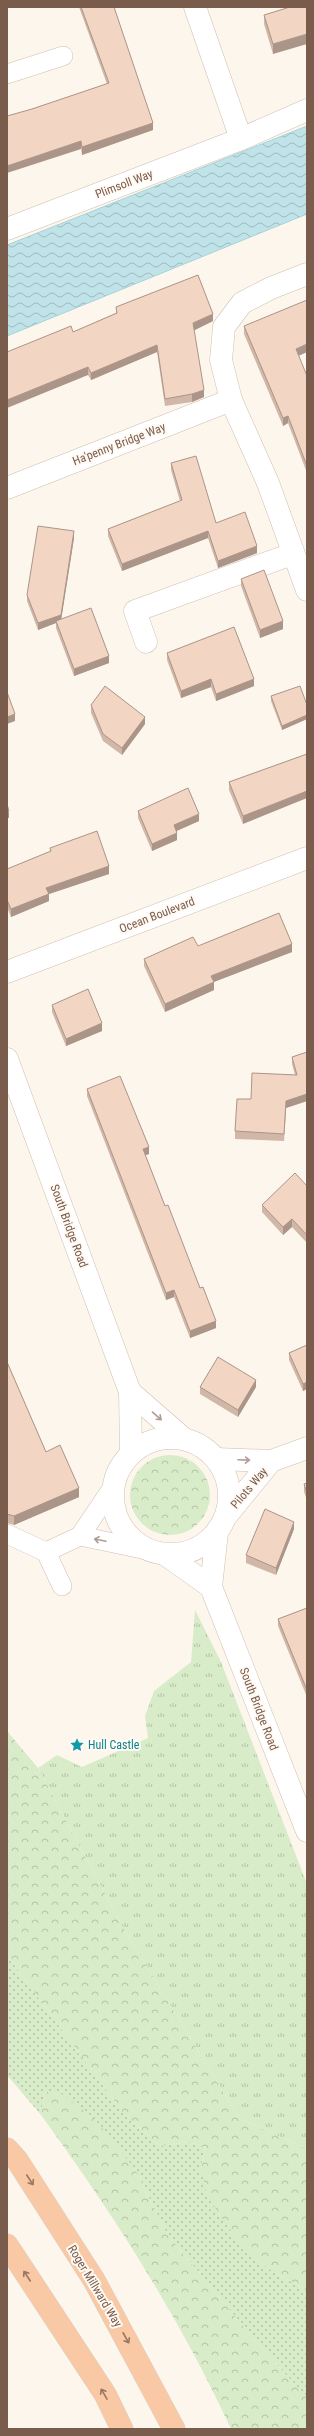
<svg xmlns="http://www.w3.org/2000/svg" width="314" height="2436" viewBox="0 0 314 2436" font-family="'Roboto Condensed',sans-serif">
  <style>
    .grass { fill: url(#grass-dots) }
    .forest { fill: url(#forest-crowns) }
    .park { fill: url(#park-tufts) }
    .water { fill: url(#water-waves); stroke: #a5d3da }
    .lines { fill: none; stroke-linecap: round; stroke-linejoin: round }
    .service-casing { stroke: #d1beb0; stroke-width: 20 }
    .minor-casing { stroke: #d1beb0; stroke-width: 23 }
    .trunk-casing { stroke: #dad1cd; stroke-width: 23 }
    .service { stroke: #fff; stroke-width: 19 }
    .minor { stroke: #fff; stroke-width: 22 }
    .trunk { stroke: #f9c8a4; stroke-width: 22 }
    .wall { fill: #d1b7a8 }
    .shaded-wall { fill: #aa9588 }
    .building { fill: #f3d5c3; stroke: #aa9588 }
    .oneway { stroke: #af9d94 }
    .oneway2 { stroke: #9a7763 }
    .labels { text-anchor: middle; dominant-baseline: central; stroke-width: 4; stroke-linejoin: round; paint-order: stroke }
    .street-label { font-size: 12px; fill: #7a5c4d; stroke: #fffaf3 }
    .culture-label { font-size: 12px; fill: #0d838f; stroke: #fffaf3; text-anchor: start }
  </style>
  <defs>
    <pattern id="grass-dots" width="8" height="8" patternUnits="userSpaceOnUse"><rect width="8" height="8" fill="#d8ecc9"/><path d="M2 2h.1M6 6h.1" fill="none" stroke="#b4c2a5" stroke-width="1.8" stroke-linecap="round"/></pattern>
    <pattern id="forest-crowns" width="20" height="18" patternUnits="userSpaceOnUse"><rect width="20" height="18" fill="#d8ecc9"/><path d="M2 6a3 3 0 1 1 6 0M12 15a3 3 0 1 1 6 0" fill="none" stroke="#b4c2a5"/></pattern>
    <pattern id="park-tufts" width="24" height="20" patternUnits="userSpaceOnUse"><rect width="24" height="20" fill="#d8ecc9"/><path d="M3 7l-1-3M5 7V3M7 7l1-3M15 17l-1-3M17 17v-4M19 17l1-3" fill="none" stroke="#b4c2a5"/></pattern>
    <pattern id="water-waves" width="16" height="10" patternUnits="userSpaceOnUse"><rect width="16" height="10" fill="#bfe3e8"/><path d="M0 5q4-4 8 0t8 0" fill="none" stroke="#a0bbbe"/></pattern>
  </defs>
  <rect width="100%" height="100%" fill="#fdf6ec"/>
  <polygon class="grass" points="7,1955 124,2114 160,2146 189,2142 205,2147 201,2169 243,2249 275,2273 307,2290 307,2398 254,2339 167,2234 135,2169 45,2092 41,2115 7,2075"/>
  <g class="forest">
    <circle cx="170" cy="1495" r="40"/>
    <polygon points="7,1731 38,1768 123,1927 239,2118 307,2149 307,2290 275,2273 243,2249 207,2196 201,2169 205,2147 189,2142 160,2146 124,2114 7,1955"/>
    <path d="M45 2092H59L94 2118 135 2169 167 2234 254 2339 307 2398V2429H231C181 2320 112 2212 41 2115Z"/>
  </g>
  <polygon class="park" points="195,1610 221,1662 307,1884 307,2149 239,2118 123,1927 38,1768 57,1755 82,1767 148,1738 145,1716 154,1691 191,1662"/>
  <polygon class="water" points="307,126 307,214 7,336 7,245"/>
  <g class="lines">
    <defs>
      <g id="service">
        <polyline points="7,74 63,56"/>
        <polyline points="7,1534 46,1552 62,1586"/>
        <polyline points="80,1536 147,1550"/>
        <polyline points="46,1552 80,1536 113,1487"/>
      </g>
      <g id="minor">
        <polyline points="195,7 241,139"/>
        <polyline points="7,229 241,139 307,110"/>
        <polyline points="307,274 271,288 242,303 224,327 221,360 231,400 268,483 307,590"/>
        <polyline points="7,488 231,400"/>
        <polyline points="146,642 135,611 292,554"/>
        <polyline points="7,972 307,858"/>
        <polyline points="7,1059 130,1392 131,1453"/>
        <polyline points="130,1392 184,1439"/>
        <circle cx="171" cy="1496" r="58"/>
        <polyline points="216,1459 271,1461 307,1448"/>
        <polyline points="227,1515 271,1461"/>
        <polyline points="217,1532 211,1587 307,1831"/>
        <polyline points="166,1555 211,1587"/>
      </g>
      <g id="trunk">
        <polyline points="7,2149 17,2160 94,2280 174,2429"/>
        <polyline points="7,2245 105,2394 122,2429"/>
      </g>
    </defs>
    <use href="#service" class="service-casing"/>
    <use href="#minor" class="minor-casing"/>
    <use href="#trunk" class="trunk-casing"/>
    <use href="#service" class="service"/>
    <use href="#minor" class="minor"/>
    <use href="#trunk" class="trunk"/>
  </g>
  <g class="wall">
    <polygon points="79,7 114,7 153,130 82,155 81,149 32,109 107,84"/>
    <polygon points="290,7 273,54 264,24 264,15"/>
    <polygon points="116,307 213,321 194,330 204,397 192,402 165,406 157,352 91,380 88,375 73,332 116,313"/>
    <polygon points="244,326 307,352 298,356 307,376 307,473 288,423 283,426 244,334"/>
    <polygon points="171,463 216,523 257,553 218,568 208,538 122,571 108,536 108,529 180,501 171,470"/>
    <polygon points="74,538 61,619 109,663 74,676 56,628 56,623 38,630 27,601 27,595"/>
    <polygon points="241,579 283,629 260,638 241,586"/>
    <polygon points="167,653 254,686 216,701 211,687 181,698 167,660"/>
    <polygon points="271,696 307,705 307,719 282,730 271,701"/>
    <polygon points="91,705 145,724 122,755 103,741 91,713"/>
    <polygon points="307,754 243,824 229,790 229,782"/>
    <polygon points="138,811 199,821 177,831 177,840 152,851 138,818"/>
    <polygon points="50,848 109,874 49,894 49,901 11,917 7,907 7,869 50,852"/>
    <polygon points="198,946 292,952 214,982 214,990 165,1012 144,966 144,959"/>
    <polygon points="52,1005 102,1031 66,1046 52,1012"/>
    <polygon points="307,1052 307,1101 286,1108 284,1141 235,1139 235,1131 251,1099 295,1075 292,1064 292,1057"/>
    <polygon points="87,1089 149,1154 145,1155 165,1206 200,1288 216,1328 190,1338 174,1297 166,1300 87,1096"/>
    <polygon points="307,1186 307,1243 292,1227 283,1235 262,1212 262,1205"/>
    <polygon points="307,1345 307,1389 303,1391 289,1360 289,1353"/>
    <polygon points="7,1362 46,1452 79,1497 14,1525 7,1523"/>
    <polygon points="200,1387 256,1387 238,1417 200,1394"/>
    <polygon points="307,1483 307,1500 304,1492 304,1484"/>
    <polygon points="294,1529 276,1575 246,1563 246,1555"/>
    <polygon points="307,1608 307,1697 278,1626 278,1619"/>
  </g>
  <g class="shaded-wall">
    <polygon points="307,34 307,44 273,54 273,44"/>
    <polygon points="153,123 153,130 82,155 82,147"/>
    <polygon points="81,141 81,149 7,173 7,166"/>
    <polygon points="213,314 213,321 193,331 193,323"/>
    <polygon points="307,344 307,352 296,357 296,349"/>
    <polygon points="157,345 157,352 91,380 91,373"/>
    <polygon points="88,367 88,375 7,408 7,400"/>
    <polygon points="204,390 204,397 192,402 192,394"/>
    <polygon points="288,416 288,423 283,426 283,418"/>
    <polygon points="74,531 74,538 61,621 56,621 56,623 38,630 38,623"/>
    <polygon points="208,531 208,538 122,571 122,564"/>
    <polygon points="257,546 257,553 218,568 218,561"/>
    <polygon points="283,621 283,629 260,638 260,630"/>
    <polygon points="109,656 109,663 74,676 74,669"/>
    <polygon points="211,679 211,687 181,698 181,691"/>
    <polygon points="254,679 254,686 216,701 216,694"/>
    <polygon points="15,714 15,721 7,724 7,717"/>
    <polygon points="307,715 307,719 282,730 282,726"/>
    <polygon points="145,717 145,724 122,755 122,748"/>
    <polygon points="307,791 307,798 243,824 243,816"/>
    <polygon points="9,811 9,818 7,818 7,812"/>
    <polygon points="199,814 199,821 174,832 174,825"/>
    <polygon points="177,833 177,840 152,851 152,844"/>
    <polygon points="109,866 109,874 49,894 49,901 11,917 11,909 46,888"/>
    <polygon points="292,944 292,952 211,983 211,976"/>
    <polygon points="214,982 214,990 165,1012 165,1004"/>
    <polygon points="102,1023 102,1031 66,1046 66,1039"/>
    <polygon points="307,1094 307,1101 286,1108 284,1141 286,1101"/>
    <polygon points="149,1147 149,1154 143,1156 143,1149"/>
    <polygon points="292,1219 292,1227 283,1235 283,1227"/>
    <polygon points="174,1290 174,1297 166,1300 166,1293"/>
    <polygon points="216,1321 216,1328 190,1338 190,1331"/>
    <polygon points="256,1380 256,1387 238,1417 238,1410"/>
    <polygon points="307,1382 307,1389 303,1391 303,1384"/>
    <polygon points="79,1488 79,1497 14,1525 14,1516"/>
    <polygon points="294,1522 294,1529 276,1575 276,1568"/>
  </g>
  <g class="building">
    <polygon points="81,7 114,7 153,123 82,147 81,141 7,166 7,116 32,109 109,83"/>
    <polygon points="290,7 307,7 307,34 273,44 264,15"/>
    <polygon points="198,275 213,314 193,323 204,390 192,394 165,399 157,345 91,373 88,367 7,400 7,352 71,326 73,332 117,313 116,307"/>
    <polygon points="307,300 307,344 296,349 307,376 307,466 288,416 283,418 244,326"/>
    <polygon points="196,456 216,523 245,512 257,546 218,561 208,531 122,564 108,529 182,500 171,463"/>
    <polygon points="38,526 74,531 61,615 38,623 27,595"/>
    <polygon points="264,570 283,621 260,630 241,579"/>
    <polygon points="91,608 109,656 74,669 56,621"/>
    <polygon points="234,627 254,679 216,694 211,679 181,691 167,653"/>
    <polygon points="105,686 145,717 122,748 103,734 91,705"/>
    <polygon points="300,686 307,705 307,715 282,726 271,696"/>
    <polygon points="7,692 15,714 7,717"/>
    <polygon points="307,754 307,791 243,816 229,782"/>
    <polygon points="188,788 199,814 174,825 177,833 152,844 138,811"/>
    <polygon points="7,804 9,811 7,812"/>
    <polygon points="97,831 109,866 46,888 49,894 11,909 7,900 7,869 51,851 50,848"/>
    <polygon points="279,913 292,944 211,976 214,982 165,1004 144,959 193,937 198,946"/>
    <polygon points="88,989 102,1023 66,1039 52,1005"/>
    <polygon points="307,1052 307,1094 286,1101 284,1134 235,1131 237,1099 251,1099 252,1073 297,1075 292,1057"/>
    <polygon points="120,1076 149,1147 143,1149 165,1206 168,1205 200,1288 203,1287 216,1321 190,1331 174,1290 166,1293 87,1089"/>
    <polygon points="295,1173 307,1186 307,1235 292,1219 283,1227 262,1205"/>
    <polygon points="307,1345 307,1382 303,1384 289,1353"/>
    <polygon points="218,1357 256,1380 238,1410 200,1387"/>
    <polygon points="7,1362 46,1452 60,1445 79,1488 14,1516 7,1514"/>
    <polygon points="307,1483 307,1493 304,1484"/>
    <polygon points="265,1509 294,1522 276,1568 246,1555"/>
    <polygon points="307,1608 307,1690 278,1619"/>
  </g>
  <defs><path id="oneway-shaft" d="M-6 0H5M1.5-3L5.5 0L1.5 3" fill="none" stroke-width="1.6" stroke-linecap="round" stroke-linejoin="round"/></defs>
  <g class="oneway">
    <use href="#oneway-shaft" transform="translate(157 1416) rotate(41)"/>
    <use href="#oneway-shaft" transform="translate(244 1460) rotate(2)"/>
    <use href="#oneway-shaft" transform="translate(100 1540) rotate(-168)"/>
  </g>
  <g class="oneway2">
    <use href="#oneway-shaft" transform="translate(30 2180) rotate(57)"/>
    <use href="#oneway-shaft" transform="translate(27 2276) rotate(-123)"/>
    <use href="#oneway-shaft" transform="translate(126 2338) rotate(61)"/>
    <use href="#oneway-shaft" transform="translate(104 2394) rotate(-120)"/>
  </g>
  <defs>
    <symbol id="sight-bare" viewBox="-9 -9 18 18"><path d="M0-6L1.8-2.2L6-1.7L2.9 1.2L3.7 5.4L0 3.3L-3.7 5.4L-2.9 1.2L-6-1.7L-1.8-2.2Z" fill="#0f9aa8" stroke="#fffaf3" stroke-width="2.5" paint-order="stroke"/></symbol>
  </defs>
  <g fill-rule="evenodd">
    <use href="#sight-bare" x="67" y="1735" width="20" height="20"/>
  </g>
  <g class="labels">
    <g class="street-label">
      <text transform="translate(124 184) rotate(-21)">Plimsoll Way</text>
      <text transform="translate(119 444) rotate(-21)">Ha'penny Bridge Way</text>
      <text transform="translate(157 915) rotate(-21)">Ocean Boulevard</text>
      <text transform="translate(69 1226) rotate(70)">South Bridge Road</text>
      <text transform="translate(249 1488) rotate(-50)">Pilots Way</text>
      <text transform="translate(259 1709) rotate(69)">South Bridge Road</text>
      <text transform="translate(95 2286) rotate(59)">Roger Millward Way</text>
    </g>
    <g class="culture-label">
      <text x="88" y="1745">Hull Castle</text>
    </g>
  </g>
  <rect width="314" height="2436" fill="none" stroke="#7a5c4d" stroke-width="16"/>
</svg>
